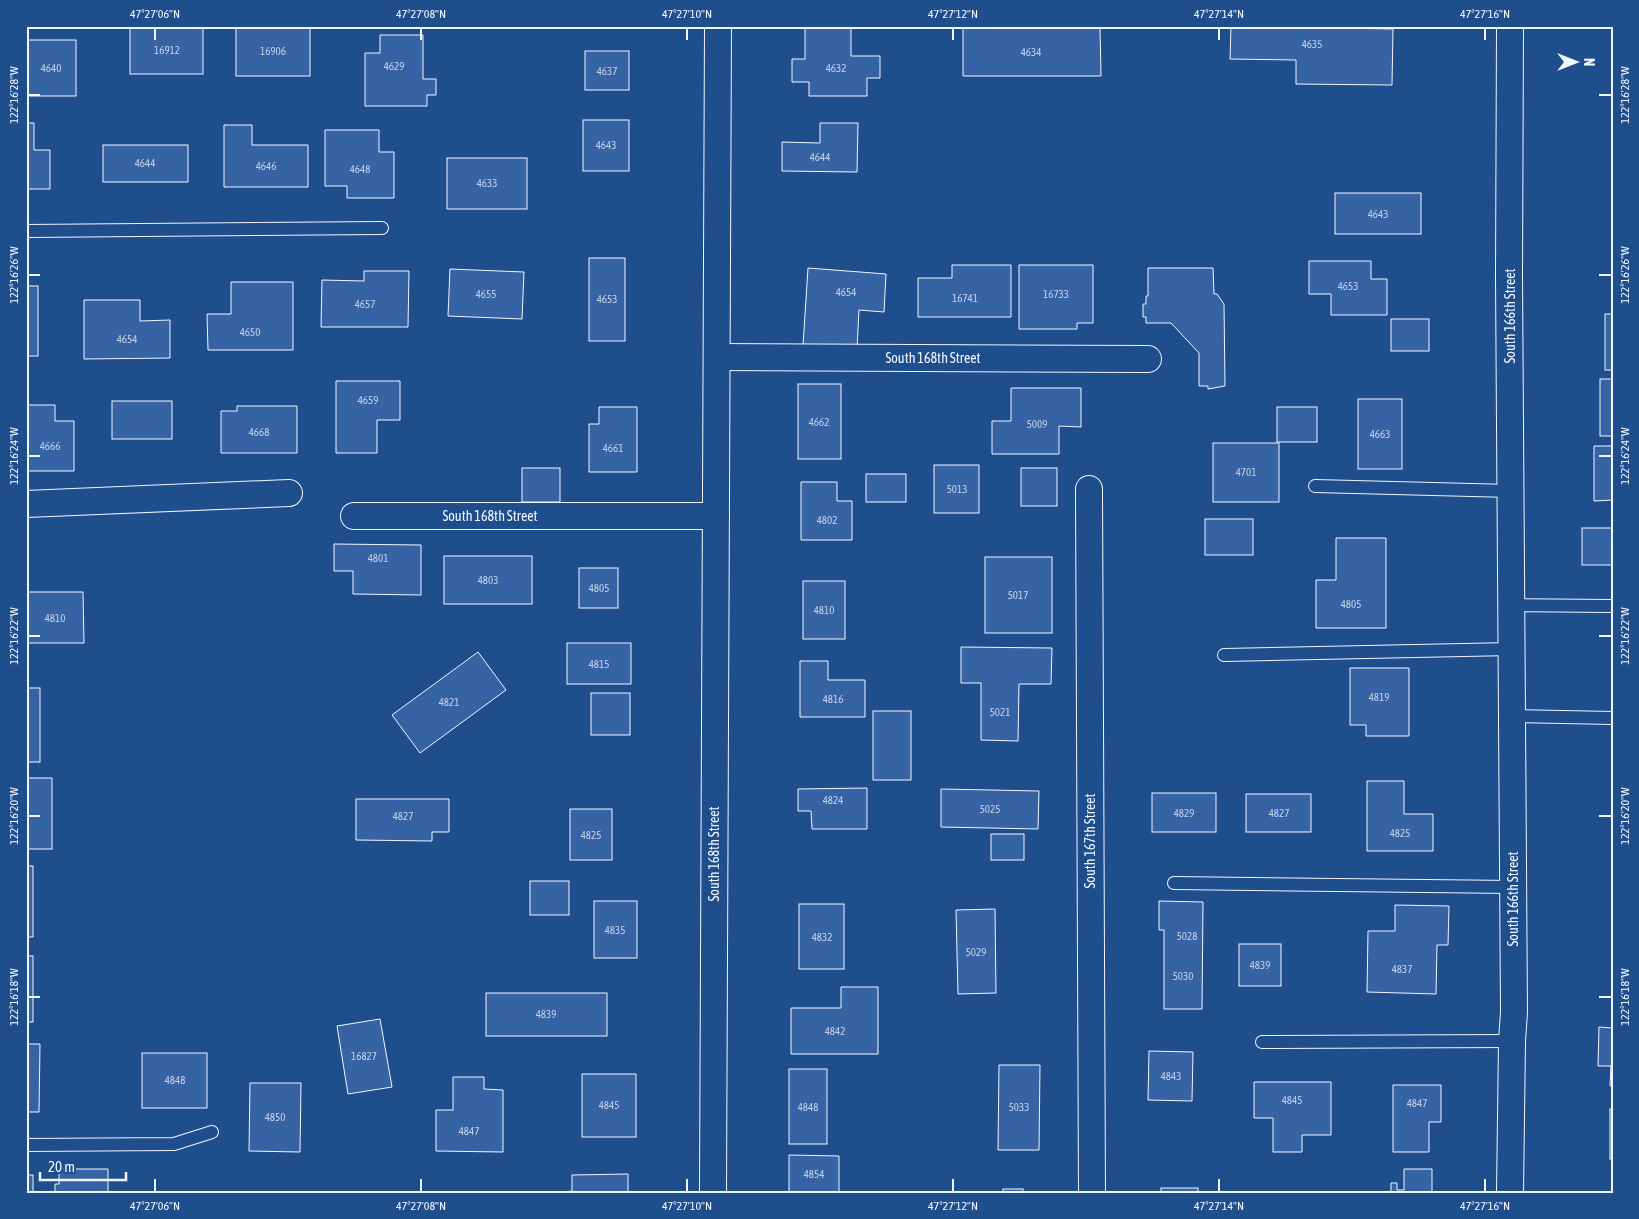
<svg xmlns="http://www.w3.org/2000/svg" width="1639" height="1219" viewBox="0 0 1639 1219" font-family="'Asap Condensed',sans-serif">
  <style>
    .building { fill: #3563a3; stroke: #f2f6ff }
    .lines { fill: none; stroke-linecap: round; stroke-linejoin: round }
    .lane-casing { stroke: #f2f6ff; stroke-width: 14 }
    .street-casing { stroke: #f2f6ff; stroke-width: 28 }
    .lane { stroke: #1f4e8c; stroke-width: 12 }
    .street { stroke: #1f4e8c; stroke-width: 26 }
    .ticks { fill: none; stroke: #f2f6ff; stroke-width: 2 }
    .labels { text-anchor: middle; dominant-baseline: central; stroke-width: 4; stroke-linejoin: round; paint-order: stroke }
    .number-label { font-size: 11px; fill: #c3d1e8 }
    .street-label { font-size: 14px; fill: #f2f6ff; stroke: #1f4e8c }
    .neatline { fill: none; stroke: #f2f6ff; stroke-width: 2 }
    .ticks-label { font-size: 12px; text-anchor: middle; fill: #f2f6ff }
  </style>
  <rect width="100%" height="100%" fill="#1f4e8c"/>
  <g class="building">
    <rect x="130" y="26" width="73" height="48"/>
    <rect x="236" y="26" width="74" height="50"/>
    <polygon points="805,26 851,26 851,56 880,56 880,78 867,78 867,96 809,96 809,82 792,82 792,59 805,59"/>
    <polygon points="1231,26 1393,29 1392,85 1296,84 1296,60 1230,59"/>
    <polygon points="963,28 1100,28 1101,76 963,76"/>
    <polygon points="380,35 423,35 423,79 436,79 436,95 427,95 427,106 365,106 365,53 380,53"/>
    <rect x="26" y="40" width="50" height="56"/>
    <rect x="585" y="51" width="44" height="39"/>
    <rect x="583" y="120" width="46" height="51"/>
    <polygon points="26,123 34,123 34,150 50,150 50,189 26,189"/>
    <polygon points="820,123 858,123 857,172 782,171 782,142 820,143"/>
    <polygon points="224,125 252,125 252,145 308,145 308,187 224,187"/>
    <polygon points="325,130 379,130 379,152 394,152 394,198 347,198 347,186 325,186"/>
    <rect x="103" y="145" width="85" height="37"/>
    <rect x="447" y="158" width="80" height="51"/>
    <rect x="1335" y="193" width="86" height="41"/>
    <rect x="589" y="258" width="36" height="83"/>
    <polygon points="1309,261 1371,261 1371,279 1387,279 1387,315 1331,315 1331,294 1309,294"/>
    <polygon points="952,265 1011,265 1011,317 918,317 918,278 952,278"/>
    <polygon points="1019,265 1093,265 1093,323 1077,323 1077,329 1019,329"/>
    <polygon points="808,268 886,274 884,312 859,310 857,349 803,345"/>
    <polygon points="1148,268 1213,268 1214,294 1217,294 1224,304 1225,386 1208,389 1208,386 1199,386 1199,353 1171,323 1146,323 1146,317 1143,317 1143,304 1146,304 1146,296 1148,296"/>
    <polygon points="450,269 524,272 522,319 448,316"/>
    <polygon points="364,271 409,271 408,327 321,327 322,280 364,281"/>
    <polygon points="231,282 293,282 293,350 208,350 207,314 231,314"/>
    <rect x="26" y="286" width="12" height="70"/>
    <polygon points="84,300 140,300 140,321 170,320 170,358 84,359"/>
    <rect x="1605" y="314" width="8" height="56"/>
    <rect x="1391" y="319" width="38" height="32"/>
    <rect x="1600" y="379" width="13" height="57"/>
    <polygon points="336,381 400,381 400,420 377,420 377,453 336,453"/>
    <rect x="798" y="384" width="43" height="75"/>
    <polygon points="1011,388 1081,388 1081,427 1059,426 1059,454 992,454 992,421 1011,421"/>
    <rect x="1358" y="399" width="44" height="70"/>
    <rect x="112" y="401" width="60" height="38"/>
    <polygon points="26,405 55,405 55,421 74,421 74,471 26,471"/>
    <polygon points="237,406 297,406 297,453 221,453 221,411 237,411"/>
    <polygon points="599,407 637,407 637,472 589,472 589,424 599,424"/>
    <rect x="1277" y="407" width="40" height="35"/>
    <rect x="1213" y="443" width="66" height="59"/>
    <polygon points="1594,446 1613,446 1613,500 1594,501"/>
    <rect x="934" y="465" width="45" height="48"/>
    <rect x="522" y="468" width="38" height="34"/>
    <rect x="1021" y="468" width="36" height="38"/>
    <rect x="866" y="474" width="40" height="28"/>
    <polygon points="801,482 837,482 837,501 852,501 852,540 801,540"/>
    <rect x="1205" y="519" width="48" height="36"/>
    <rect x="1582" y="528" width="31" height="37"/>
    <polygon points="1336,538 1386,538 1386,628 1316,628 1316,580 1336,580"/>
    <polygon points="334,544 421,545 421,595 353,594 353,571 334,571"/>
    <rect x="444" y="556" width="88" height="48"/>
    <rect x="985" y="557" width="67" height="76"/>
    <rect x="579" y="568" width="39" height="40"/>
    <rect x="803" y="581" width="42" height="58"/>
    <polygon points="26,592 83,592 84,643 26,643"/>
    <rect x="567" y="643" width="64" height="41"/>
    <polygon points="961,647 1052,648 1051,684 1019,684 1018,741 981,740 981,683 961,683"/>
    <polygon points="478,652 506,690 420,753 392,715"/>
    <polygon points="800,661 828,661 828,680 865,680 865,717 800,717"/>
    <polygon points="1350,668 1409,668 1409,736 1366,736 1366,725 1350,725"/>
    <rect x="26" y="688" width="14" height="74"/>
    <rect x="591" y="693" width="39" height="42"/>
    <rect x="873" y="711" width="38" height="69"/>
    <rect x="26" y="778" width="26" height="71"/>
    <polygon points="1367,781 1404,781 1404,814 1433,814 1433,851 1367,851"/>
    <polygon points="867,788 867,829 812,829 811,811 798,811 798,789"/>
    <polygon points="941,789 1039,791 1038,829 941,827"/>
    <rect x="1152" y="793" width="64" height="39"/>
    <rect x="1246" y="794" width="65" height="38"/>
    <polygon points="356,799 449,799 449,832 432,832 432,841 356,840"/>
    <rect x="570" y="809" width="42" height="51"/>
    <rect x="991" y="834" width="33" height="26"/>
    <rect x="26" y="866" width="7" height="71"/>
    <rect x="530" y="881" width="39" height="34"/>
    <rect x="594" y="901" width="43" height="57"/>
    <polygon points="1159,901 1203,902 1202,1009 1164,1009 1164,930 1159,930"/>
    <rect x="799" y="904" width="45" height="65"/>
    <polygon points="1395,905 1449,906 1448,945 1437,945 1436,994 1367,992 1368,931 1395,931"/>
    <polygon points="995,909 996,993 958,994 956,910"/>
    <rect x="1239" y="944" width="42" height="42"/>
    <rect x="26" y="956" width="7" height="66"/>
    <polygon points="841,987 878,987 878,1054 791,1054 791,1008 841,1008"/>
    <rect x="486" y="993" width="121" height="43"/>
    <polygon points="380,1019 392,1087 348,1094 337,1026"/>
    <polygon points="1599,1027 1613,1028 1613,1086 1610,1086 1611,1066 1598,1066"/>
    <polygon points="26,1044 40,1044 39,1112 26,1112"/>
    <polygon points="1149,1051 1193,1052 1192,1101 1148,1100"/>
    <rect x="142" y="1053" width="65" height="55"/>
    <polygon points="999,1065 1040,1065 1039,1150 998,1150"/>
    <rect x="789" y="1069" width="38" height="75"/>
    <rect x="582" y="1074" width="54" height="63"/>
    <polygon points="453,1077 484,1077 484,1089 503,1090 503,1152 436,1151 436,1110 453,1110"/>
    <polygon points="1254,1082 1331,1082 1331,1135 1302,1135 1302,1152 1273,1152 1273,1118 1254,1118"/>
    <polygon points="250,1083 301,1083 300,1152 249,1151"/>
    <polygon points="1393,1085 1441,1085 1441,1122 1429,1122 1429,1152 1393,1152"/>
    <rect x="1610" y="1109" width="3" height="50"/>
    <polygon points="789,1155 839,1156 839,1193 789,1193"/>
    <polygon points="59,1169 108,1169 108,1193 55,1193 55,1184 59,1184"/>
    <polygon points="1404,1169 1432,1169 1432,1193 1391,1193 1391,1183 1397,1183 1397,1190 1404,1190"/>
    <polygon points="628,1174 628,1193 552,1193 572,1191 572,1175"/>
    <rect x="26" y="1175" width="7" height="18"/>
    <rect x="1161" y="1188" width="37" height="5"/>
    <rect x="1003" y="1189" width="20" height="4"/>
  </g>
  <g class="lines">
    <defs>
      <g id="lane">
        <polyline points="26,231 382,228"/>
        <polyline points="1315,486 1511,491"/>
        <polyline points="1511,605 1613,606"/>
        <polyline points="1224,655 1512,649"/>
        <polyline points="1511,716 1613,718"/>
        <polyline points="1174,883 1513,887"/>
        <polyline points="1262,1042 1512,1041"/>
        <polyline points="26,1145 174,1144 212,1132"/>
      </g>
      <g id="street">
        <polyline points="1510,26 1509,276 1514,1012 1512,1041 1510,1193"/>
        <polyline points="717,357 1148,359"/>
        <polyline points="1089,489 1092,1193"/>
        <polyline points="26,504 289,493"/>
        <polyline points="354,516 716,516"/>
        <polyline points="713,1193 718,26"/>
      </g>
    </defs>
    <use href="#lane" class="lane-casing"/>
    <use href="#street" class="street-casing"/>
    <use href="#lane" class="lane"/>
    <use href="#street" class="street"/>
  </g>
  <path class="ticks" d="M155 28V40M421 28V40M687 28V40M953 28V40M1219 28V40M1485 28V40M28 95H40M1599 95H1612M28 275H40M1599 275H1612M28 456H40M1599 456H1612M28 636H40M1599 636H1612M28 816H40M1599 816H1612M28 997H40M1599 997H1612M155 1179V1192M421 1179V1192M687 1179V1192M953 1179V1192M1219 1179V1192M1485 1179V1192"/>
  <g class="labels">
    <g class="number-label">
      <text x="1312" y="44">4635</text>
      <text x="167" y="50">16912</text>
      <text x="273" y="51">16906</text>
      <text x="1031" y="52">4634</text>
      <text x="394" y="66">4629</text>
      <text x="51" y="68">4640</text>
      <text x="836" y="68">4632</text>
      <text x="607" y="71">4637</text>
      <text x="606" y="145">4643</text>
      <text x="820" y="157">4644</text>
      <text x="145" y="163">4644</text>
      <text x="266" y="166">4646</text>
      <text x="360" y="169">4648</text>
      <text x="487" y="183">4633</text>
      <text x="1378" y="214">4643</text>
      <text x="1348" y="286">4653</text>
      <text x="846" y="292">4654</text>
      <text x="486" y="294">4655</text>
      <text x="1056" y="294">16733</text>
      <text x="965" y="298">16741</text>
      <text x="607" y="299">4653</text>
      <text x="365" y="304">4657</text>
      <text x="250" y="332">4650</text>
      <text x="127" y="339">4654</text>
      <text x="368" y="400">4659</text>
      <text x="819" y="422">4662</text>
      <text x="1037" y="424">5009</text>
      <text x="259" y="432">4668</text>
      <text x="1380" y="434">4663</text>
      <text x="50" y="446">4666</text>
      <text x="613" y="448">4661</text>
      <text x="1246" y="472">4701</text>
      <text x="957" y="489">5013</text>
      <text x="827" y="520">4802</text>
      <text x="378" y="558">4801</text>
      <text x="488" y="580">4803</text>
      <text x="599" y="588">4805</text>
      <text x="1018" y="595">5017</text>
      <text x="1351" y="604">4805</text>
      <text x="824" y="610">4810</text>
      <text x="55" y="618">4810</text>
      <text x="599" y="664">4815</text>
      <text x="1379" y="697">4819</text>
      <text x="833" y="699">4816</text>
      <text x="449" y="702">4821</text>
      <text x="1000" y="712">5021</text>
      <text x="833" y="800">4824</text>
      <text x="990" y="809">5025</text>
      <text x="1184" y="813">4829</text>
      <text x="1279" y="813">4827</text>
      <text x="403" y="816">4827</text>
      <text x="1400" y="833">4825</text>
      <text x="591" y="835">4825</text>
      <text x="615" y="930">4835</text>
      <text x="1187" y="936">5028</text>
      <text x="822" y="937">4832</text>
      <text x="976" y="952">5029</text>
      <text x="1260" y="965">4839</text>
      <text x="1402" y="969">4837</text>
      <text x="1183" y="976">5030</text>
      <text x="546" y="1014">4839</text>
      <text x="835" y="1031">4842</text>
      <text x="364" y="1056">16827</text>
      <text x="1171" y="1076">4843</text>
      <text x="175" y="1080">4848</text>
      <text x="1292" y="1100">4845</text>
      <text x="1417" y="1103">4847</text>
      <text x="609" y="1105">4845</text>
      <text x="808" y="1107">4848</text>
      <text x="1019" y="1107">5033</text>
      <text x="275" y="1117">4850</text>
      <text x="469" y="1131">4847</text>
      <text x="814" y="1174">4854</text>
    </g>
    <g class="street-label">
      <text transform="translate(1510 316) rotate(-90)">South 166th Street</text>
      <text x="933" y="358">South 168th Street</text>
      <text x="490" y="516">South 168th Street</text>
      <text transform="translate(1090 841) rotate(-90)">South 167th Street</text>
      <text transform="translate(714 854) rotate(-90)">South 168th Street</text>
      <text transform="translate(1513 899) rotate(-90)">South 166th Street</text>
    </g>
  </g>
  <rect width="1639" height="1219" fill="none" stroke="#1f4e8c" stroke-width="55"/>
  <g transform="translate(1576 62) rotate(90)" stroke="#1f4e8c" stroke-width="4" paint-order="stroke">
  <path d="M0-4L9 19L0 12L-9 19Z" fill="#f2f6ff"/>
  <text y="-8" font-size="14" font-weight="bold" text-anchor="middle" fill="#f2f6ff">N</text>
  </g>
  <path d="M40 1172v8h86v-8" fill="none" stroke="#f2f6ff" stroke-width="2.5"/>
  <text x="48" y="1172" font-size="15" fill="#f2f6ff" stroke="#1f4e8c" stroke-width="4" paint-order="stroke">20 m</text>
  <rect x="28" y="28" width="1584" height="1164" class="neatline"/>
  <g class="ticks-label">
    <text x="155" y="18">47°27'06"N</text>
    <text x="421" y="18">47°27'08"N</text>
    <text x="687" y="18">47°27'10"N</text>
    <text x="953" y="18">47°27'12"N</text>
    <text x="1219" y="18">47°27'14"N</text>
    <text x="1485" y="18">47°27'16"N</text>
    <text transform="translate(1625 95) rotate(-90)" y="4">122°16'28"W</text>
    <text transform="translate(14 95) rotate(-90)" y="4">122°16'28"W</text>
    <text transform="translate(1625 275) rotate(-90)" y="4">122°16'26"W</text>
    <text transform="translate(14 275) rotate(-90)" y="4">122°16'26"W</text>
    <text transform="translate(1625 456) rotate(-90)" y="4">122°16'24"W</text>
    <text transform="translate(14 456) rotate(-90)" y="4">122°16'24"W</text>
    <text transform="translate(1625 636) rotate(-90)" y="4">122°16'22"W</text>
    <text transform="translate(14 636) rotate(-90)" y="4">122°16'22"W</text>
    <text transform="translate(14 816) rotate(-90)" y="4">122°16'20"W</text>
    <text transform="translate(1625 816) rotate(-90)" y="4">122°16'20"W</text>
    <text transform="translate(14 997) rotate(-90)" y="4">122°16'18"W</text>
    <text transform="translate(1625 997) rotate(-90)" y="4">122°16'18"W</text>
    <text x="155" y="1210">47°27'06"N</text>
    <text x="421" y="1210">47°27'08"N</text>
    <text x="687" y="1210">47°27'10"N</text>
    <text x="953" y="1210">47°27'12"N</text>
    <text x="1219" y="1210">47°27'14"N</text>
    <text x="1485" y="1210">47°27'16"N</text>
  </g>
</svg>
